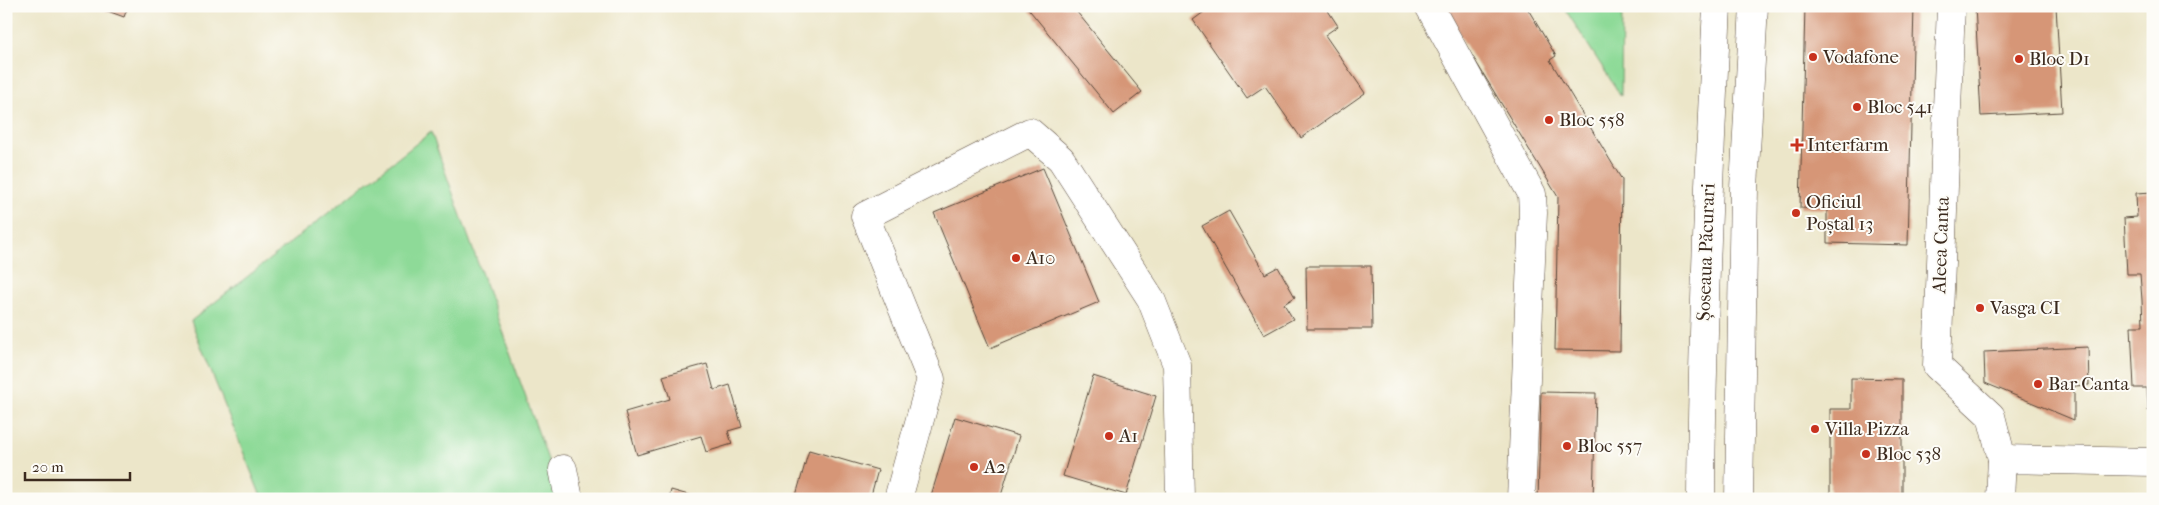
<svg xmlns="http://www.w3.org/2000/svg" width="2159" height="505" viewBox="0 0 2159 505" font-family="'IM FELL French Canon',serif">
  <style>
    .green { fill: #8eda98; stroke: #64825b }
    .building { fill: #d69677 }
    .lines { fill: none; stroke-linecap: round; stroke-linejoin: round }
    .minor-casing { stroke: #564638; stroke-width: 29 }
    .primary-casing { stroke: #564638; stroke-width: 29 }
    .minor { stroke: #fff; stroke-width: 28 }
    .primary { stroke: #fff; stroke-width: 28 }
    .poi-dot { fill: #c8321e; stroke: #fdfcf7; stroke-width: 2 }
    .labels { text-anchor: middle; dominant-baseline: central; stroke-width: 4; stroke-linejoin: round; paint-order: stroke }
    .poi-label { font-size: 19px; fill: #3b2a1e; stroke: #fdfcf7; text-anchor: start }
    .street-label { font-size: 19px; fill: #3b2a1e; stroke: #fdfcf7 }
  </style>
  <rect width="100%" height="100%" fill="#fdfcf7"/>
  <filter id="ink" filterUnits="userSpaceOnUse"><feTurbulence type="fractalNoise" baseFrequency=".02" numOctaves="2"/><feDisplacementMap in="SourceGraphic" scale="10" xChannelSelector="R" yChannelSelector="G"/><feConvolveMatrix kernelMatrix="1 2 1 2 8 2 1 2 1" color-interpolation-filters="sRGB"/></filter>
  <filter id="wash" filterUnits="userSpaceOnUse"><feTurbulence type="fractalNoise" baseFrequency=".0096" numOctaves="4" result="noise"/><feDisplacementMap in="SourceGraphic" scale="20" xChannelSelector="R" yChannelSelector="G"/><feGaussianBlur stdDeviation="1.12" result="paint"/><feColorMatrix in="noise" values="0 0 0 0 0 0 0 0 0 0 0 0 0 0 0 0 0 1.4 0 .05"/><feComposite in="paint" operator="in"/></filter>
  <g filter="url(#wash)">
    <rect width="100%" height="100%" fill="#ece6c9"/>
    <g class="green">
      <polygon points="1563,6 1622,6 1621,96"/>
      <polygon points="431,132 551,468 557,499 262,499 191,321"/>
    </g>
    <g id="blocks">
      <g class="building">
        <polygon points="107,6 128,6 124,17 105,10"/>
        <polygon points="1026,6 1072,6 1142,92 1114,114"/>
        <polygon points="1212,6 1325,6 1338,26 1325,35 1365,93 1301,138 1265,86 1247,98 1193,20"/>
        <polygon points="1442,6 1526,6 1556,56 1550,60 1622,180 1620,351 1555,350 1558,197"/>
        <polygon points="1805,6 1914,6 1908,245 1827,243 1827,209 1800,208"/>
        <polygon points="1975,6 2056,6 2062,112 1981,116"/>
        <polygon points="1043,168 1099,302 990,348 934,213"/>
        <polygon points="2153,192 2153,411 2148,411 2147,388 2134,388 2131,326 2143,326 2142,300 2140,274 2127,274 2124,218 2137,217 2136,193"/>
        <polygon points="1229,211 1265,274 1278,267 1295,297 1284,304 1293,319 1264,335 1202,226"/>
        <polygon points="1306,266 1371,266 1372,329 1307,329"/>
        <polygon points="2088,347 2089,385 2074,386 2074,420 1985,383 1984,352"/>
        <polygon points="707,364 714,390 730,385 742,427 728,431 732,444 706,452 701,436 637,455 625,412 670,399 663,376"/>
        <polygon points="1093,376 1156,396 1126,495 1063,476"/>
        <polygon points="1851,378 1902,379 1902,499 1830,499 1830,409 1851,409"/>
        <polygon points="1541,392 1596,393 1593,499 1538,499"/>
        <polygon points="955,417 1019,436 1000,499 930,499"/>
        <polygon points="809,450 878,470 870,499 795,499"/>
        <polygon points="671,490 699,498 699,499 669,499"/>
      </g>
    </g>
  </g>
  <g filter="url(#ink)">
    <use href="#blocks" fill-opacity="0" stroke="#564638" stroke-width="1"/>
    <g class="lines">
      <defs>
        <g id="minor">
          <polyline points="1429,6 1532,194 1533,213 1521,499"/>
          <polyline points="1951,6 1937,366 1991,416 2002,459"/>
          <polyline points="563,469 569,499"/>
          <polyline points="898,499 931,379 865,216 1030,132 1061,159 1151,299 1177,365 1180,499"/>
          <polyline points="2000,499 2002,459 2153,462"/>
        </g>
        <g id="primary">
          <path d="M1701 499C1702 334 1709 170 1717 6"/>
          <polyline points="1739,499 1744,188 1754,6"/>
        </g>
      </defs>
      <use href="#minor" class="minor-casing"/>
      <use href="#primary" class="primary-casing"/>
      <use href="#minor" class="minor"/>
      <use href="#primary" class="primary"/>
    </g>
  </g>
  <g class="poi-dot">
    <circle cx="1813" cy="57" r="5"/>
    <circle cx="2019" cy="59" r="5"/>
    <circle cx="1857" cy="107" r="5"/>
    <circle cx="1549" cy="120" r="5"/>
    <path d="M1794.5 137.5h5v5h5v5h-5v5h-5v-5h-5v-5h5z"/>
    <circle cx="1796" cy="213" r="5"/>
    <circle cx="1016" cy="258" r="5"/>
    <circle cx="1980" cy="308" r="5"/>
    <circle cx="2038" cy="384" r="5"/>
    <circle cx="1815" cy="429" r="5"/>
    <circle cx="1109" cy="436" r="5"/>
    <circle cx="1567" cy="446" r="5"/>
    <circle cx="1866" cy="454" r="5"/>
    <circle cx="974" cy="467" r="5"/>
  </g>
  <g class="labels">
    <g class="poi-label">
      <text x="1823" y="57">Vodafone</text>
      <text x="2029" y="59">Bloc D1</text>
      <text x="1867" y="107">Bloc 541</text>
      <text x="1559" y="120">Bloc 558</text>
      <text x="1807" y="145">Interfarm</text>
      <text x="1806" y="202">Oficiul<tspan x="1806" dy="22">Poștal 13</tspan></text>
      <text x="1026" y="258">A10</text>
      <text x="1990" y="308">Vasga CI</text>
      <text x="2048" y="384">Bar Canta</text>
      <text x="1825" y="429">Villa Pizza</text>
      <text x="1119" y="436">A1</text>
      <text x="1577" y="446">Bloc 557</text>
      <text x="1876" y="454">Bloc 538</text>
      <text x="984" y="467">A2</text>
    </g>
    <g class="street-label">
      <text transform="translate(1941 245) rotate(-88)">Aleea Canta</text>
      <text transform="translate(1706 252) rotate(-88)">Șoseaua Păcurari</text>
    </g>
  </g>
  <rect width="2159" height="505" fill="none" stroke="#fdfcf7" stroke-width="25"/>
  <path d="M25 472v8h105v-8" fill="none" stroke="#3b2a1e" stroke-width="2.5"/>
  <text x="32" y="472" font-size="15" fill="#3b2a1e" stroke="#fdfcf7" stroke-width="4" paint-order="stroke">20 m</text>
</svg>
